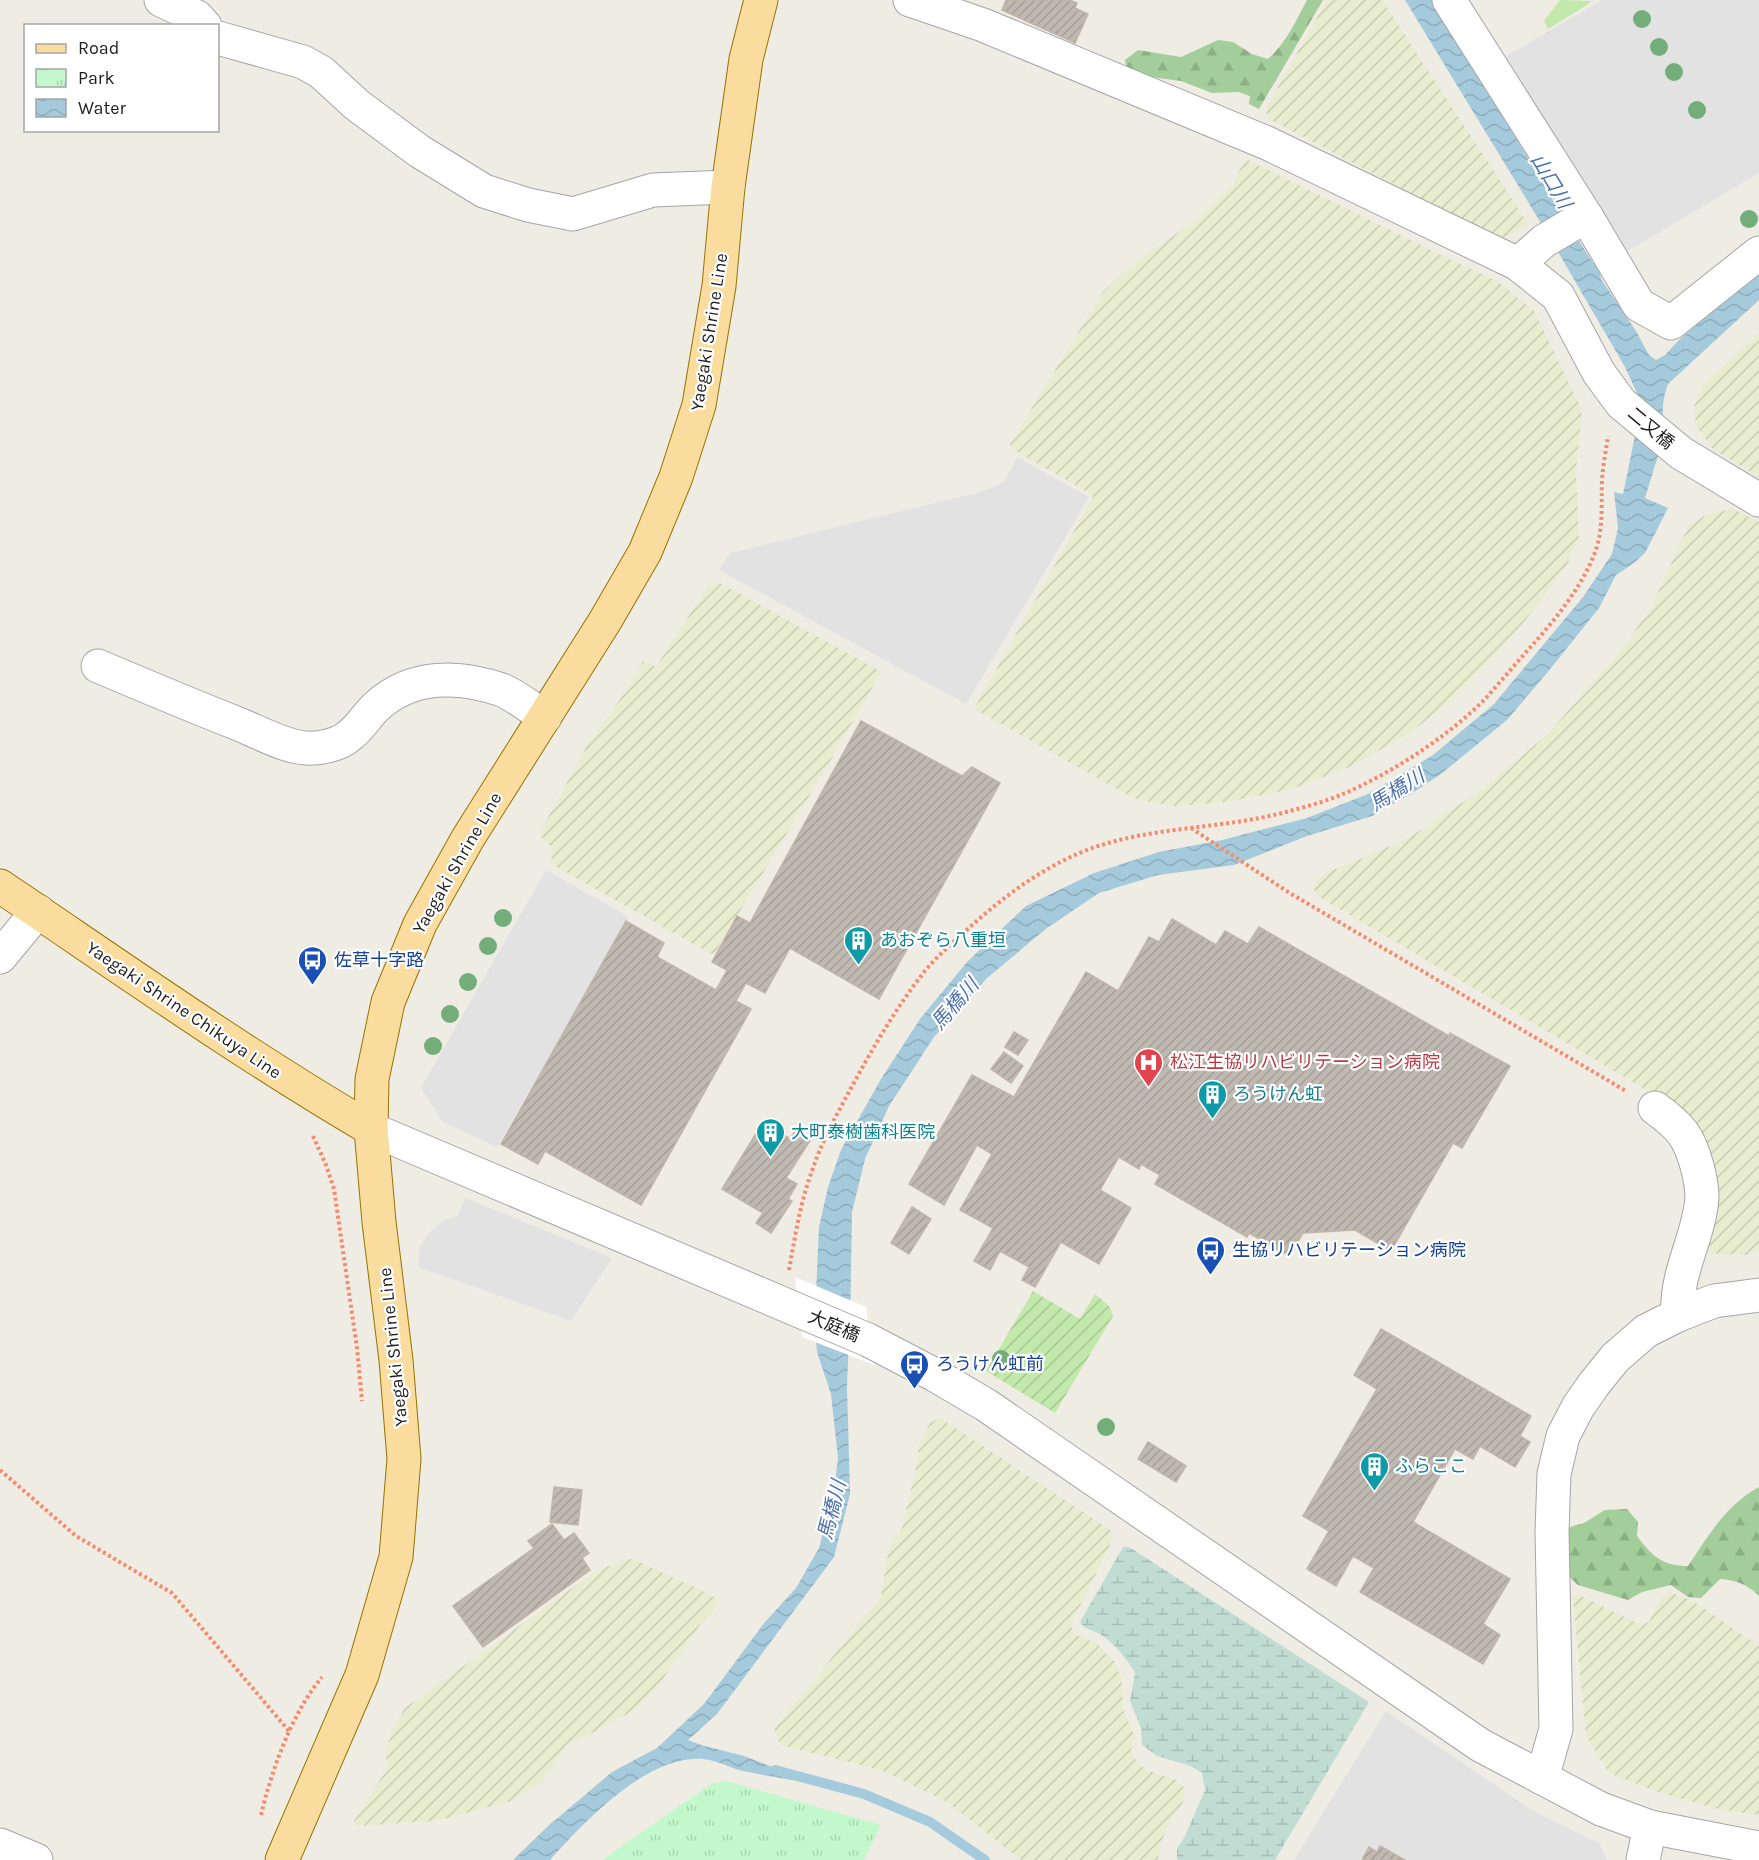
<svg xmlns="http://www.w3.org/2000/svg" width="1759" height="1860" viewBox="0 0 1759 1860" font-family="Karla,'Noto Sans JP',sans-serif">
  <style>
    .farmland { fill: url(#farmland-furrows) }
    .grass { fill: #c2e8ab }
    .forest { fill: url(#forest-firs) }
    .wetland { fill: url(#wetland-marsh) }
    .park { fill: url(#park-tufts) }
    .garden { fill: url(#garden-furrows) }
    .parking { fill: #e2e2e2 }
    .water { fill: url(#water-waves) }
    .pier { fill: #fff }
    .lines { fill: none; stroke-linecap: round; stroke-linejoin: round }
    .stream { stroke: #a5cadc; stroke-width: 10 }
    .building { fill: url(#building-hatch); stroke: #c0b5a7; stroke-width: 1.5 }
    .minor-casing { stroke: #a5a5a5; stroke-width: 35 }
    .major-casing { stroke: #957403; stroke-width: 35 }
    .path { stroke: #f78a6d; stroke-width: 4; stroke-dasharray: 3 3; stroke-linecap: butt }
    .minor { stroke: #fff; stroke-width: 33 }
    .major { stroke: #fadc9e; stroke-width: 33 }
    .tree { fill: #73ad79 }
    .labels { text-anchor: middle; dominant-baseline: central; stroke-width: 4.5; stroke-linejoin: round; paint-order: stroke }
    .street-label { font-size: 18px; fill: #1e1e1e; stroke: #fff }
    .culture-label { font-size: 18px; fill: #0d838f; stroke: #fff; text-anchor: start }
    .transit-label { font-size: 18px; fill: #164399; stroke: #fff; text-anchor: start }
    .health-label { font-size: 18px; fill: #be3a42; stroke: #fff; text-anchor: start }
    .water-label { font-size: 20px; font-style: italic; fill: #4c72ac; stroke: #fff }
  </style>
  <defs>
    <pattern id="farmland-furrows" width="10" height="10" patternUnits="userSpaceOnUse" patternTransform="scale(1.5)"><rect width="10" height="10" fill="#e8edd0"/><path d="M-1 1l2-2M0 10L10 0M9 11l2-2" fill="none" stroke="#c7cbb2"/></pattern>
    <pattern id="forest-firs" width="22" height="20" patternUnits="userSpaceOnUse" patternTransform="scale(1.5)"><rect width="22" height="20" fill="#a3cd9a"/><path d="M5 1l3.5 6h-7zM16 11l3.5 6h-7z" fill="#8cb084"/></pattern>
    <pattern id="wetland-marsh" width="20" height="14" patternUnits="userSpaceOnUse" patternTransform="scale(1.5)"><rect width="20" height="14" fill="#c1ddd3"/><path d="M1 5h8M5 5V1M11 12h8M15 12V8" fill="none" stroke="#a5bdb5"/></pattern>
    <pattern id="park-tufts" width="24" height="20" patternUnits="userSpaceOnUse" patternTransform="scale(1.5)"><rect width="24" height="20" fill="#c2f8cc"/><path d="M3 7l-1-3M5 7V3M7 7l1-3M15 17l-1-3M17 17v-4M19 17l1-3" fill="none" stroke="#a6d4af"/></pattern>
    <pattern id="garden-furrows" width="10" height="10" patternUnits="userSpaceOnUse" patternTransform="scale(1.5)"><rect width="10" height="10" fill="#c2e8ab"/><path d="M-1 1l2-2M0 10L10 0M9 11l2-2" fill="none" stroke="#a6c793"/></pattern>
    <pattern id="water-waves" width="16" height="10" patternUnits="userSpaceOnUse" patternTransform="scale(1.5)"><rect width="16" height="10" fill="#a5cadc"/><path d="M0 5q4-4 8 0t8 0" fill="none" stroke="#8eadbc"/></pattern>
    <pattern id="building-hatch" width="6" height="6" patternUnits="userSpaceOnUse" patternTransform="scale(1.5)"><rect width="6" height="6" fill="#bfb9b1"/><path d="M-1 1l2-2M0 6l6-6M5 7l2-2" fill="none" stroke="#a49f98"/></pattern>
  </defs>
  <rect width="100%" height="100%" fill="#efece4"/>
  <g class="farmland">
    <polygon points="1327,0 1382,0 1527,222 1527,226 1505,237 1493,236 1267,118 1266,108"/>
    <polygon points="1248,160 1443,256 1497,281 1534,311 1582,410 1576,471 1579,537 1568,563 1533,611 1492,659 1450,702 1408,734 1352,766 1292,789 1226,802 1175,806 1135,799 974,709 1093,497 1091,494 1012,449 1010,444 1102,293 1133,264 1199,218 1234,183 1243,162"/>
    <polygon points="1759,333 1759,477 1713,449 1696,426 1694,407 1702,386"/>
    <polygon points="1733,509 1759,522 1759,1250 1746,1255 1701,1253 1670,1104 1321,898 1313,889 1316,883 1325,873 1356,861 1410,837 1480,791 1548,734 1619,653 1651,608 1689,525 1708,514"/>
    <polygon points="720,583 880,671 880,674 822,775 716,951 711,954 555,866 551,861 553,848 542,838 540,832 588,744 626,691 643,661 656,667 709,584"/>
    <polygon points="940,1418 1112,1531 1110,1545 1071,1624 1073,1633 1097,1644 1114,1661 1122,1680 1123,1710 1135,1737 1131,1748 1134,1758 1146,1770 1176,1780 1184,1788 1183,1802 1170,1822 1161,1842 1158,1860 1021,1860 947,1802 881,1770 781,1745 774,1729 881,1597 889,1548 902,1528 917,1463 919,1445 930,1423"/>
    <polygon points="632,1559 701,1590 717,1599 717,1606 702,1622 657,1687 634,1710 602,1728 566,1745 542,1782 511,1801 437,1821 356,1826 354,1821 387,1769 386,1752 392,1730 405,1708 596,1571 624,1560"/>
    <polygon points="1672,1593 1693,1601 1759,1646 1759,1815 1718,1809 1661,1793 1609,1773 1586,1736 1573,1599 1579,1595 1641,1625 1649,1622 1662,1596"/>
  </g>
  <polygon class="grass" points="1560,0 1591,1 1590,3 1548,29 1544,21"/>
  <g class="forest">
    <path d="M1307 0H1323L1259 109 1249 104 1250 96 1238 92 1212 93 1181 81 1144 76 1126 67 1125 60 1138 50 1181 57 1218 40 1233 42 1252 54 1268 59C1286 43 1296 21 1307 0Z"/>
    <path d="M1759 1487V1596C1747 1584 1736 1580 1720 1579L1701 1598 1688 1597 1671 1585 1642 1592 1628 1600 1578 1585 1567 1575 1565 1538 1570 1527 1584 1523 1605 1510 1627 1509 1638 1522 1637 1536C1652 1556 1662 1566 1688 1566 1709 1535 1725 1506 1759 1487Z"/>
  </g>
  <path class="wetland" d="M1123 1547H1129L1369 1702 1275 1860H1177V1849L1185 1836 1205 1790 1202 1773 1190 1766 1157 1756 1142 1745 1141 1728 1130 1701 1135 1673C1127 1659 1114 1643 1100 1634 1092 1630 1085 1630 1080 1622Z"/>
  <polygon class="park" points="726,1781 881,1825 864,1860 602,1860 711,1784"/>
  <polygon class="garden" points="1033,1291 1080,1319 1095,1294 1110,1307 1113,1316 1055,1413 986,1371"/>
  <g class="parking">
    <polygon points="1602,0 1759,0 1759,173 1621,255 1505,57"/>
    <polygon points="1017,457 1089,497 966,704 719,570 730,553 980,492 1004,482"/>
    <polygon points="546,870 629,917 497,1147 443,1122 421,1088"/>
    <polygon points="465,1198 612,1258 571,1321 418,1267 420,1246 430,1232 443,1221 458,1216"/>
    <polygon points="1386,1711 1533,1811 1599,1843 1607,1860 1294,1860"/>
  </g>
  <g class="water">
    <polygon points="1405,0 1434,0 1566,222 1547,233"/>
    <path d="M1574 233 1593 263H1599L1601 279 1636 331 1649 355 1656 360 1665 355 1678 341 1759 269V300L1668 384C1661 404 1662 415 1665 436L1641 417 1636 391 1625 367 1554 245Z"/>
    <polygon points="1637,426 1661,446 1645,498 1668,508 1645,553 1634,563 1616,575 1599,608 1547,673 1507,720 1441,774 1411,794 1372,816 1307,836 1234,865 1158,875 1099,893 1047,928 987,978 934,1037 889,1106 865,1159 852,1212 850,1330 815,1315 819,1227 828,1187 841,1150 881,1079 920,1019 967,962 1026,906 1094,873 1159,852 1222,840 1307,818 1368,794 1433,755 1494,704 1583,597 1612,554 1618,528 1614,492 1623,494"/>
    <path d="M814 1320 849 1336 847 1387 850 1494 834 1557 717 1714 688 1740 701 1745 744 1756 816 1784C792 1780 767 1776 743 1771 730 1768 717 1760 703 1759 648 1754 584 1822 550 1860H513L547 1827 612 1772 657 1748 704 1704 765 1622 796 1588 819 1548 834 1491 838 1458 831 1394 817 1352Z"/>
  </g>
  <polygon class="pier" points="795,1277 866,1307 874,1365 802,1337"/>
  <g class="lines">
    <polyline class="stream" points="775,1770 864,1794 930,1822 985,1860"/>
  </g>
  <g class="building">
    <polygon points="1006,0 1069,0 1077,3 1075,8 1088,14 1075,43 1002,10"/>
    <polygon points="861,721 962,776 972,767 1000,783 879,999 790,948 765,993 746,983 736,1001 751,1009 641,1205 545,1151 538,1164 501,1144 626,921 664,943 657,957 716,990 727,970 712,962 737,916 750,923"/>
    <polygon points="1172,919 1216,945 1225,931 1248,944 1259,927 1449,1036 1450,1033 1510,1066 1462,1148 1453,1143 1391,1251 1355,1230 1303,1233 1289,1256 1249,1233 1247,1237 1155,1184 1160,1175 1141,1164 1139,1169 1119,1157 1100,1190 1131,1208 1099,1264 1061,1242 1035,1287 1022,1280 1029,1267 1000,1251 990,1270 974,1261 993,1228 960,1210 992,1154 977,1145 944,1205 909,1184 972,1075 1014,1097 1086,972 1118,991 1149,937 1159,942"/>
    <polygon points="1014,1032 1028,1040 1018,1055 1005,1047"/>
    <polygon points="1004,1052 1023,1066 1011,1083 991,1069"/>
    <polygon points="763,1122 790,1139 796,1130 811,1139 786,1178 797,1184 788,1199 792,1201 771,1233 756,1223 763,1213 722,1189"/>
    <polygon points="912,1207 931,1219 909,1254 891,1243"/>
    <polygon points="1381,1329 1531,1416 1520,1436 1530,1442 1515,1467 1480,1446 1473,1459 1455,1449 1413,1522 1510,1579 1483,1624 1500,1635 1483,1664 1360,1592 1374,1568 1353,1556 1336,1586 1307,1569 1329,1531 1303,1516 1377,1389 1354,1375"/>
    <polygon points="1148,1442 1186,1466 1176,1482 1138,1459"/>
    <polygon points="554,1487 582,1490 578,1525 550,1522"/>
    <polygon points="552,1524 564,1540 574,1533 589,1553 582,1558 590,1570 483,1647 453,1606 534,1548 528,1541"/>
    <polygon points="1380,1846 1405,1860 1362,1860 1369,1847 1377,1852"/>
  </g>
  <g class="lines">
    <defs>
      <g id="minor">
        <polyline points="161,0 197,17 205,26"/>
        <polyline points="910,0 983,25 1267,143 1518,264 1558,296 1599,373 1621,403 1681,453 1759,500"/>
        <polyline points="1449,0 1586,216 1639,305 1671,323 1759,253"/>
        <polyline points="218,38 303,62 321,72 357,105 419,151 484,191 528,205 573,214 653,190 728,187"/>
        <polyline points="1518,264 1544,241 1586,216"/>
        <path d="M98 666C145 686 193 706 241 725 260 733 286 747 306 748 319 749 339 745 349 736 360 728 367 715 377 706 412 674 459 675 502 690 516 696 531 708 545 717"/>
        <polyline points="0,957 38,911"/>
        <path d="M1655 1108C1680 1126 1689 1136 1697 1166 1700 1177 1702 1186 1702 1198 1699 1238 1675 1273 1678 1315"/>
        <polyline points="371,1129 868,1340 935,1375 986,1405 1480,1745 1601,1809 1650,1827 1759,1848"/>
        <polyline points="1542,1778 1556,1729 1552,1532 1554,1474 1563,1436 1578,1407 1594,1384 1615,1358 1646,1331 1678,1315 1714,1301 1759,1295"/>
        <polyline points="0,1845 36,1860"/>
        <polyline points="1643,1860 1650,1827"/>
      </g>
      <g id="major">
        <path d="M0 886C123 969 243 1054 371 1129"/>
        <polyline points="282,1860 362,1675 396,1557 404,1459 396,1360 379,1222 371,1129 372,1079 388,1002 420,924 468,838 605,621 645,552 676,477 699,405 719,286 728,187 746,59 761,0"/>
      </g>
    </defs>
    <use href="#minor" class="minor-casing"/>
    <use href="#major" class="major-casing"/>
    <g class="path">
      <polyline points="1191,828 1288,892 1626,1091"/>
      <polyline points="313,1136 326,1165 334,1189 357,1348 362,1401"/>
      <path d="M789 1270C795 1237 800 1203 812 1171 821 1143 836 1116 850 1090 871 1051 894 1011 921 976 932 961 947 948 961 935 997 902 1036 871 1082 852 1146 826 1216 830 1282 813 1302 808 1324 802 1343 794 1392 773 1449 736 1486 698 1500 682 1514 666 1528 650 1553 622 1580 590 1594 555 1604 529 1601 508 1602 480 1603 465 1606 450 1608 436"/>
      <polyline points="0,1470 76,1536 172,1593 289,1731"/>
      <path d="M261 1815C272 1769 292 1713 322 1677"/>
    </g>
    <use href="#minor" class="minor"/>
    <use href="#major" class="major"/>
  </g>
  <g class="tree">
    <circle cx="1642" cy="19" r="9"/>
    <circle cx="1659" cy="47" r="9"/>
    <circle cx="1674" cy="72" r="9"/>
    <circle cx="1697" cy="110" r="9"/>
    <circle cx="1749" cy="219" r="9"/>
    <circle cx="503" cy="918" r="9"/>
    <circle cx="488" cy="946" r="9"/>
    <circle cx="468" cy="982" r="9"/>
    <circle cx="450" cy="1014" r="9"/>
    <circle cx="433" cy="1046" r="9"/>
    <circle cx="1001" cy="1359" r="9"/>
    <circle cx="1106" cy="1427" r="9"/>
  </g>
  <defs>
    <symbol id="building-pin" viewBox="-11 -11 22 30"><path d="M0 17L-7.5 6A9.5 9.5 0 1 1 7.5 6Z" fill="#0f9aa8" stroke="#fff"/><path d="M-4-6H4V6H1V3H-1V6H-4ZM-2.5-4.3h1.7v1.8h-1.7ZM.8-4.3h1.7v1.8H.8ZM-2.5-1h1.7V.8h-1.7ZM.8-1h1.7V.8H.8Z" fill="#fff"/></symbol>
    <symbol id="bus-pin" viewBox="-11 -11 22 30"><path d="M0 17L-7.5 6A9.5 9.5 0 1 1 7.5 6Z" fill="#1a4fb4" stroke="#fff"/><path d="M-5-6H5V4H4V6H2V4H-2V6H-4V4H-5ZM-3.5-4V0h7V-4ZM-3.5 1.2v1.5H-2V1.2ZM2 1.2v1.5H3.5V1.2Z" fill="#fff"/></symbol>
    <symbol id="hospital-pin" viewBox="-11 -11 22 30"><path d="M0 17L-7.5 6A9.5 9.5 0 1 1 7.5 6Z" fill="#e0444e" stroke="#fff"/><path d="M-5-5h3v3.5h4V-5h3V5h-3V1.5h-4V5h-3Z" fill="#fff"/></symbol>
  </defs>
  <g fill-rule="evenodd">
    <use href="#building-pin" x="842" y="924" width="33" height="45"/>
    <use href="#bus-pin" x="296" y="944" width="33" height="45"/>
    <use href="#hospital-pin" x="1132" y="1046" width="33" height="45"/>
    <use href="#building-pin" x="1196" y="1078" width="33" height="45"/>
    <use href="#building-pin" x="754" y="1116" width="33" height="45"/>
    <use href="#bus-pin" x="1194" y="1234" width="33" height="45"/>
    <use href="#bus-pin" x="898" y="1348" width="33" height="45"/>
    <use href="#building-pin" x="1358" y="1450" width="33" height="45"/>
  </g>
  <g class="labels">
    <g class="street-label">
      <text transform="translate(709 332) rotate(-81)">Yaegaki Shrine Line</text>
      <text transform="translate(1651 428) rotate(40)">二又橋</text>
      <text transform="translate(457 863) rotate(-60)">Yaegaki Shrine Line</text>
      <text transform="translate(184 1010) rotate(34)">Yaegaki Shrine Chikuya Line</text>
      <text transform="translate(834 1326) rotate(23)">大庭橋</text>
      <text transform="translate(393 1347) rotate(-96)">Yaegaki Shrine Line</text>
    </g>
    <g class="culture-label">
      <text x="880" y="940">あおぞら八重垣</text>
      <text x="1233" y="1094">ろうけん虹</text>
      <text x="791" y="1132">大町泰樹歯科医院</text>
      <text x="1395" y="1466">ふらここ</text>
    </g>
    <g class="transit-label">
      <text x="334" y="960">佐草十字路</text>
      <text x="1232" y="1250">生協リハビリテーション病院</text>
      <text x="936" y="1364">ろうけん虹前</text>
    </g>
    <g class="health-label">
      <text x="1170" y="1062">松江生協リハビリテーション病院</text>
    </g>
    <g class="water-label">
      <text transform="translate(1551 181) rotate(59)">山口川</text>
      <text transform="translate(1397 790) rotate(-32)">馬橋川</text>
      <text transform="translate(955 1004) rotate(-49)">馬橋川</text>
      <text transform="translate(832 1510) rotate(-76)">馬橋川</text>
    </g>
  </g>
  <rect x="24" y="24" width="195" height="108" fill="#ffffff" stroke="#a5a5a5" stroke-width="1.5"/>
  <rect x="36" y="44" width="30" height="9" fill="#fadc9e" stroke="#a5a5a5" stroke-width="1.5"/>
  <text x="78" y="54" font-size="18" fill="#1e1e1e">Road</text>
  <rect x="36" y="69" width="30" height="18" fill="url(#park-tufts)" stroke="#a5a5a5" stroke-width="1.5"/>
  <text x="78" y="84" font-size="18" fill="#1e1e1e">Park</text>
  <rect x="36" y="99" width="30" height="18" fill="url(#water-waves)" stroke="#a5a5a5" stroke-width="1.5"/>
  <text x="78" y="114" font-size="18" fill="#1e1e1e">Water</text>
</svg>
